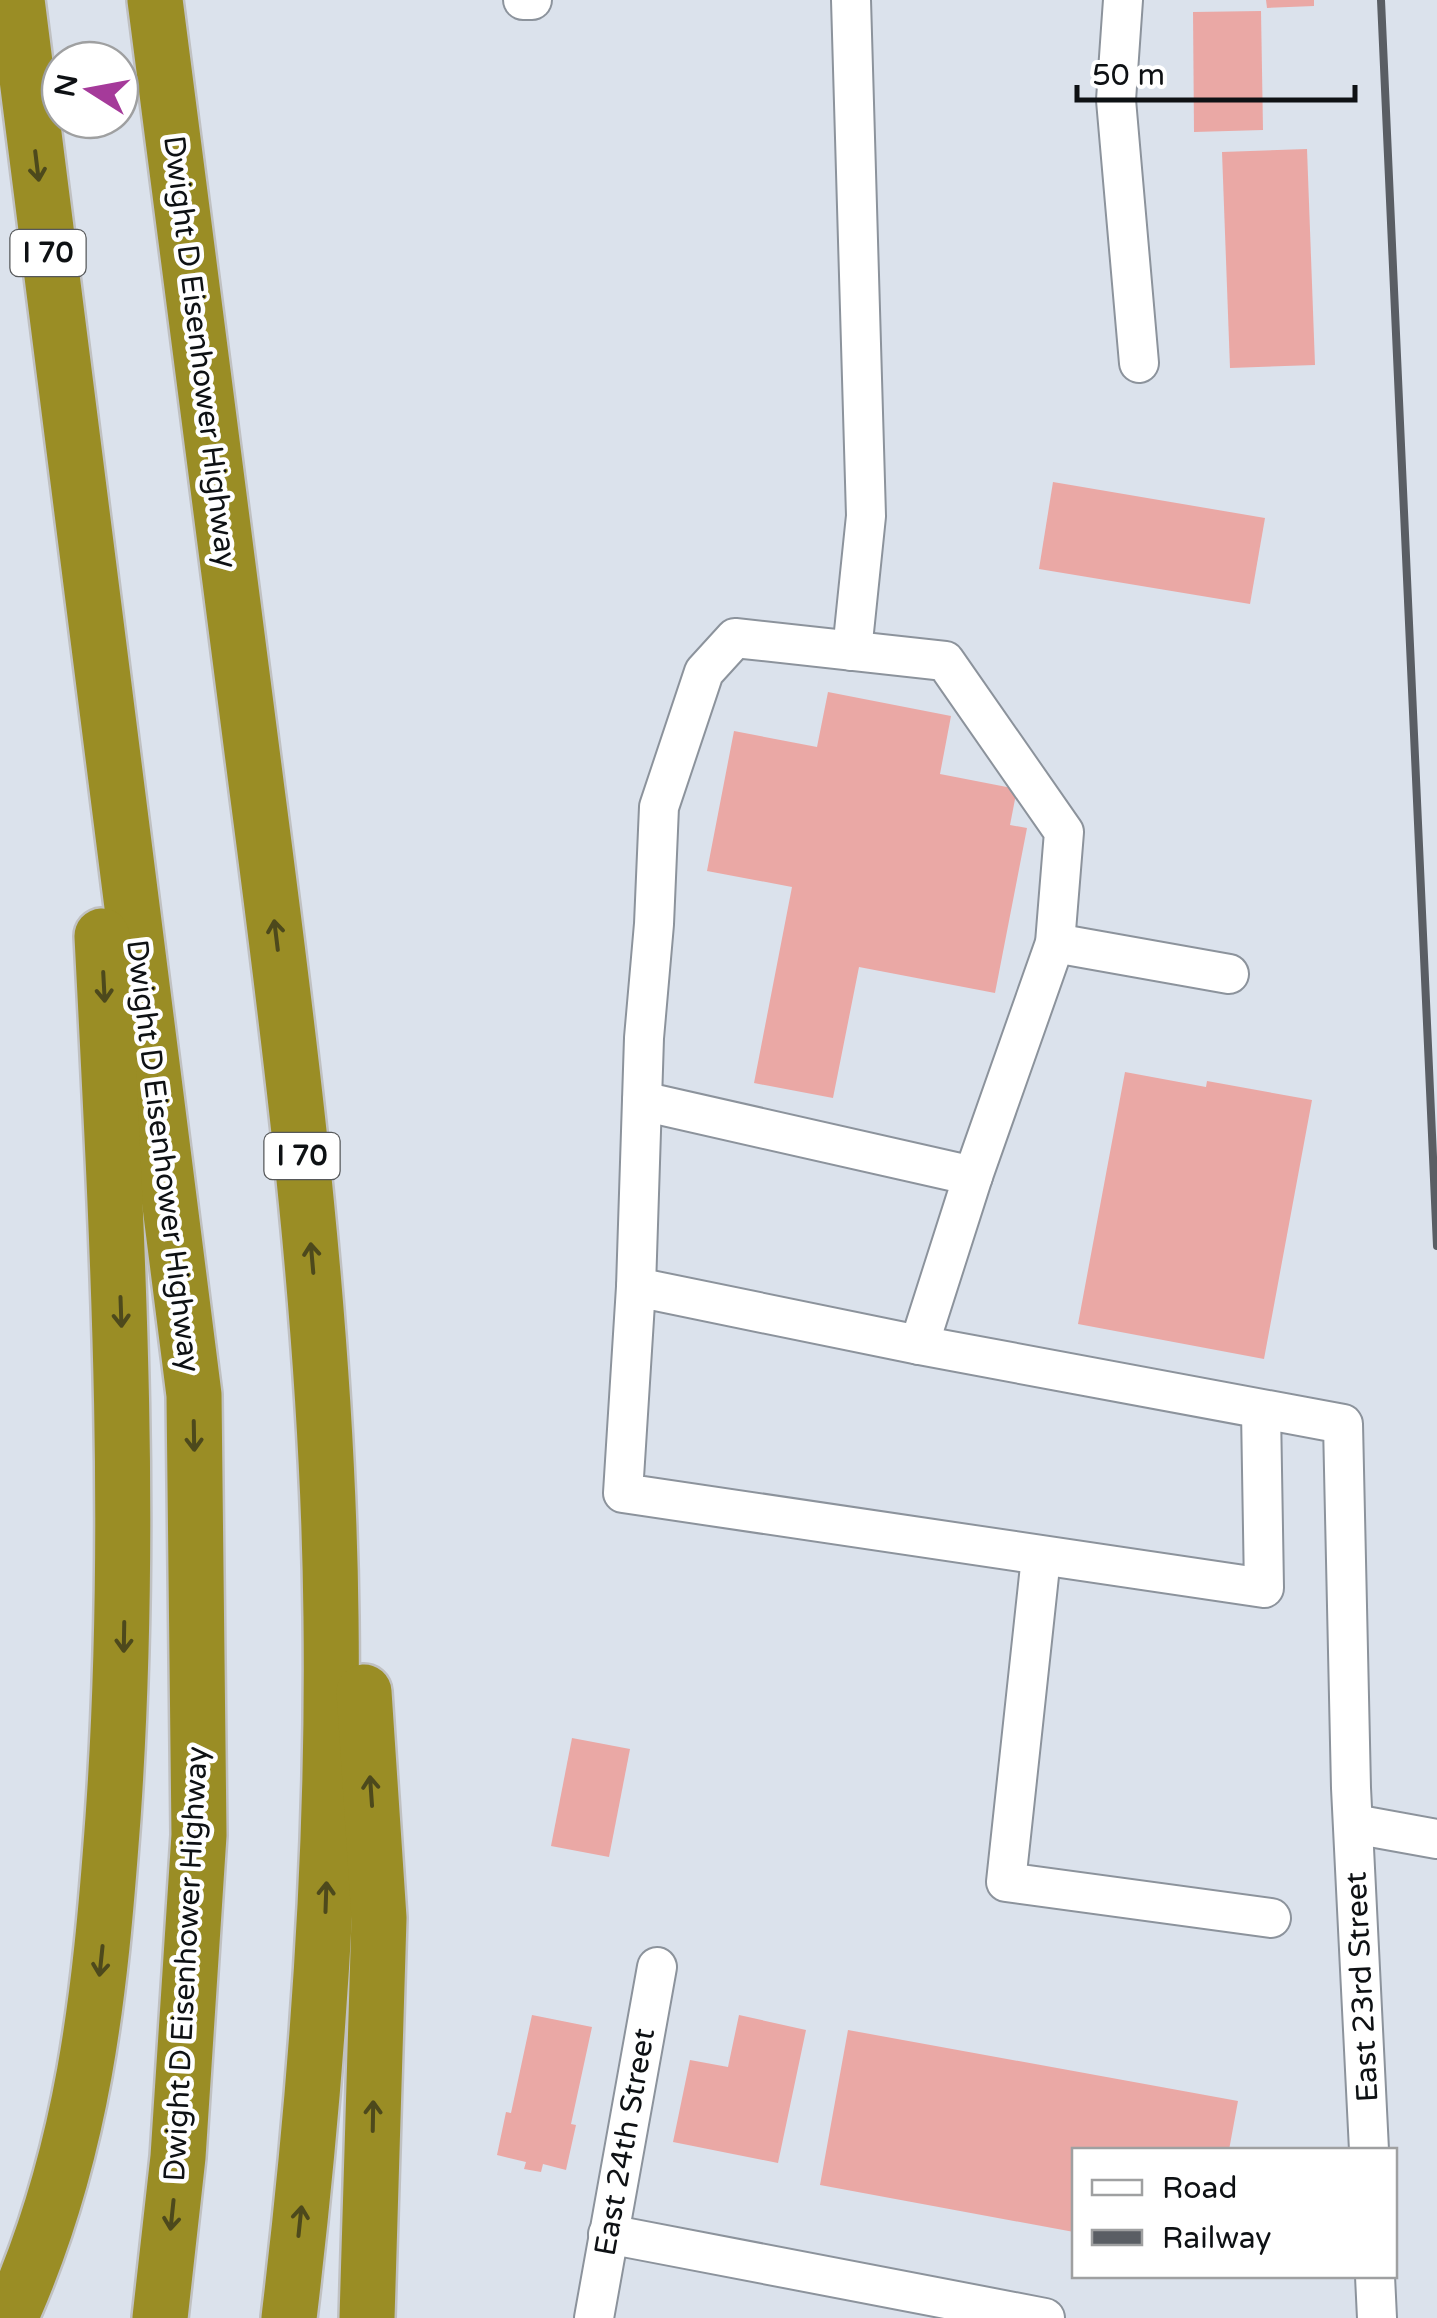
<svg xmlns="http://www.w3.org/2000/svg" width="1437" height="2318" viewBox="0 0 1437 2318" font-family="'Varela Round',sans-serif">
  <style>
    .building { fill: #eaa8a5 }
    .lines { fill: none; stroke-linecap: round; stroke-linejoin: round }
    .minor-casing { stroke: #8c939c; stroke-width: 42 }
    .highway-casing { stroke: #c0c1c2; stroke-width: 60 }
    .minor { stroke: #fff; stroke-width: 38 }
    .highway { stroke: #9a8d25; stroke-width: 55 }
    .rail { stroke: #5a5e64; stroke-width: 8 }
    .oneway { stroke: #4d491c }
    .labels { text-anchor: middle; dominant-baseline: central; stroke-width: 9; stroke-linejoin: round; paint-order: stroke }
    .shield { fill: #fff; stroke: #56585a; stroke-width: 2.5 }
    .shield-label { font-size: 28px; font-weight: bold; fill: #0e1114 }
    .street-label { font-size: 30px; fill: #0e1114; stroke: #fff }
  </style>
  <rect width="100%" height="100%" fill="#dbe2ec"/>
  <g class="building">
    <polygon points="1266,0 1314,0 1314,6 1267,8"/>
    <polygon points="1261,11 1263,130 1194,132 1193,12"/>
    <polygon points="1307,149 1315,365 1230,368 1222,152"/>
    <polygon points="1053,482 1265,518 1250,604 1039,569"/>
    <polygon points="828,692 951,716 940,774 1017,789 1010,825 1027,828 995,993 859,967 833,1098 754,1083 792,887 707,871 734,731 817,747"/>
    <polygon points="1125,1072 1206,1087 1207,1081 1312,1100 1264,1359 1078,1324"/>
    <polygon points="572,1738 630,1749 609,1857 551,1846"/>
    <polygon points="532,2015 592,2027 571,2124 576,2125 566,2170 543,2164 541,2172 524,2169 526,2162 497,2155 506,2112 511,2113"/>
    <polygon points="739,2015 806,2030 778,2163 673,2142 690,2060 728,2067"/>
    <polygon points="848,2030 1238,2101 1229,2150 1074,2150 1074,2232 820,2185"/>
  </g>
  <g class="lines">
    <defs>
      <g id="minor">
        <polyline points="523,0 532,0"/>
        <polyline points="851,0 866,516 852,651"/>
        <polyline points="1123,0 1116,100 1139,363"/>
        <polyline points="1055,943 1229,974"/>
        <polyline points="642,1101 973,1176"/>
        <polyline points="636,1287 644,1038 654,924 659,807 704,672 735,638 945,661 1064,832 1055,943 973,1176 919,1345"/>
        <polyline points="1261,1411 1264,1588 623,1493 636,1287 919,1345 1343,1424 1351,1788 1369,2150"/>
        <polyline points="1041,1557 1006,1882 1271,1918"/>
        <polyline points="1354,1824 1437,1839"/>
        <polyline points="608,2234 1045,2318"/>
        <polyline points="1375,2276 1377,2318"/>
        <polyline points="594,2318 657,1967"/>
      </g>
      <g id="highway">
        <polyline points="17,0 194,1395 199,1835 178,2157 160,2318"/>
        <path d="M155 0C189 263 223 526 257 790 293 1064 328 1340 331 1617 334 1852 317 2085 289 2318"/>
        <polyline points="364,1692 379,1918 367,2318"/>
        <path d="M10 2318C84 2154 100 1995 113 1818 134 1520 117 1233 102 936"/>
      </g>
    </defs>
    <use href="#minor" class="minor-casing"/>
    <use href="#highway" class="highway-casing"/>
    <use href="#minor" class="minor"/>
    <use href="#highway" class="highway"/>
    <polyline class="rail" points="1381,0 1437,1246"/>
  </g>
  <defs><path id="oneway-shaft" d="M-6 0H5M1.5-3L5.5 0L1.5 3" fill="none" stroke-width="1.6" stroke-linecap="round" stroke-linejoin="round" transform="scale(2.5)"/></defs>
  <g class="oneway">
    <use href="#oneway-shaft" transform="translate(37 166) rotate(83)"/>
    <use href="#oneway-shaft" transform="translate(276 935) rotate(-97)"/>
    <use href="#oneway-shaft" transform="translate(104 987) rotate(87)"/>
    <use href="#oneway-shaft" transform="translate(312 1258) rotate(-95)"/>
    <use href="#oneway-shaft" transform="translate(121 1312) rotate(88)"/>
    <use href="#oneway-shaft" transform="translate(194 1436) rotate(89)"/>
    <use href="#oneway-shaft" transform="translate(124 1637) rotate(91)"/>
    <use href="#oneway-shaft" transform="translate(371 1791) rotate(-94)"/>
    <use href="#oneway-shaft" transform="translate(326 1897) rotate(-88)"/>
    <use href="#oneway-shaft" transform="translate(101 1961) rotate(96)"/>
    <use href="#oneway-shaft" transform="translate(373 2116) rotate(-89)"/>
    <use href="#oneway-shaft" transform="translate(172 2215) rotate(96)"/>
    <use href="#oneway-shaft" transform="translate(300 2221) rotate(-84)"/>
  </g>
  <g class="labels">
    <g class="shield">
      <rect x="10.5" y="230" width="75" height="46" rx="8"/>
      <rect x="264.5" y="1133" width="75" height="46" rx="8"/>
    </g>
    <g class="shield-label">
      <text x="48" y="253">I 70</text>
      <text x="302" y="1156">I 70</text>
    </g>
    <g class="street-label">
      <text transform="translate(200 352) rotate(83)">Dwight D Eisenhower Highway</text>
      <text transform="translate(163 1156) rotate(83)">Dwight D Eisenhower Highway</text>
      <text transform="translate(186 1964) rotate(-87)">Dwight D Eisenhower Highway</text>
      <text transform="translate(1362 1987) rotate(-93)">East 23rd Street</text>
      <text transform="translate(625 2142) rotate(-80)">East 24th Street</text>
    </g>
  </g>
  <rect x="1072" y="2148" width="325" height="130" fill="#ffffff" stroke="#9fa0a1" stroke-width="2.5"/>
  <rect x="1092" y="2180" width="50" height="15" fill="#ffffff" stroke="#9fa0a1" stroke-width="2.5"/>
  <text x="1162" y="2198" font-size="30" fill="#0e1114">Road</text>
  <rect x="1092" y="2230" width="50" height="15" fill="#5a5e64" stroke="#9fa0a1" stroke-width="2.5"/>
  <text x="1162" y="2248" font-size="30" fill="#0e1114">Railway</text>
  <g transform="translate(90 90) rotate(281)"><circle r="48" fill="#ffffff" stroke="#9fa0a1" stroke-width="2.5"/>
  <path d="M0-8L18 38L0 25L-18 38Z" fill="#a53a9a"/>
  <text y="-15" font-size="28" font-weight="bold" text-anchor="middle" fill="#0e1114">N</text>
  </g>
  <path d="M1077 85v15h278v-15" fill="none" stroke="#0e1114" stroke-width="5"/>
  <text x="1092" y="85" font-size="30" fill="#0e1114" stroke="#ffffff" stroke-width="8" paint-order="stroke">50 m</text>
</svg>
